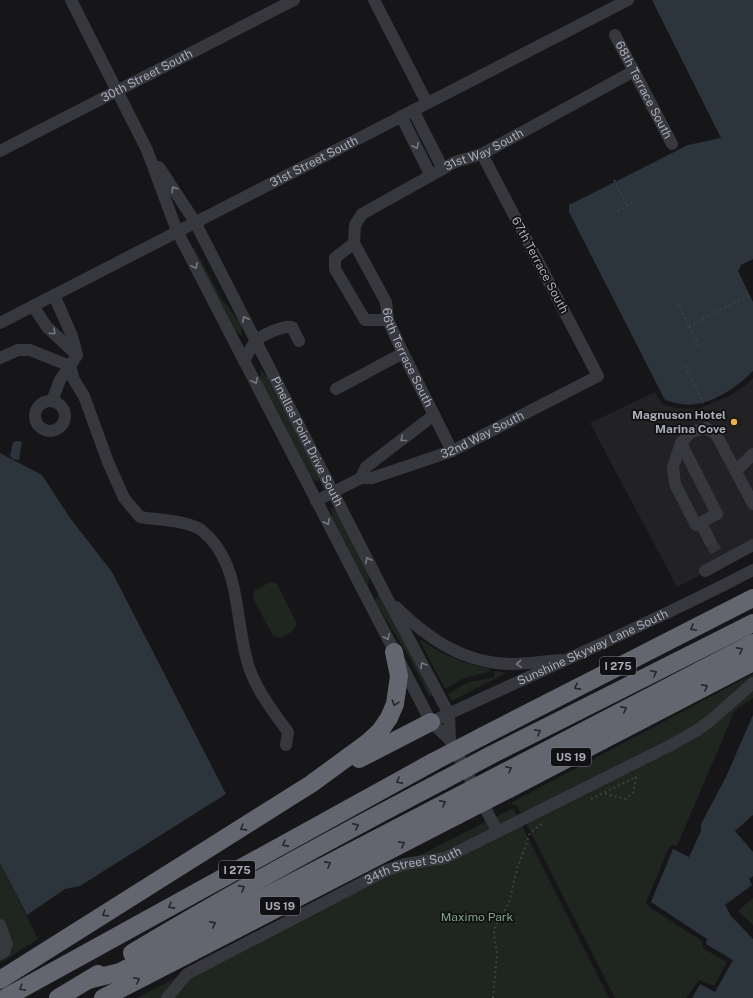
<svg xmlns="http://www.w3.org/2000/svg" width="753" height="998" viewBox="0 0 753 998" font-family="'Public Sans',sans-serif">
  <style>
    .built { fill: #222225 }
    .green { fill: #1e261f }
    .water { fill: #2c353c }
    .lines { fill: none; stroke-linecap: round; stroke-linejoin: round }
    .minor-tunnel { stroke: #333438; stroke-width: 12; stroke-dasharray: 12 6; stroke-linecap: butt }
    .path { stroke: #3d3f44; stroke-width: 2; stroke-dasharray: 2 3; stroke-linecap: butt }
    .minor { stroke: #37383d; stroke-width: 12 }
    .highway { stroke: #63666e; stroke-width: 18 }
    .highway-bridge { stroke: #63666e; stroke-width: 18 }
    .oneway { stroke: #757881 }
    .oneway2 { stroke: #26262a }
    .poi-dot { fill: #f2b134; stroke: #111113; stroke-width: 1.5 }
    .labels { text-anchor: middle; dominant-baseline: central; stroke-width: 3.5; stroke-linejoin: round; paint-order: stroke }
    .shield { fill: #111113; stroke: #7b7e86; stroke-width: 1 }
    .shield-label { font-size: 11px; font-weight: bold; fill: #a8adb8 }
    .street-label { font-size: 12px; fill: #a8adb8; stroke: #111113 }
    .poi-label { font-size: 12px; font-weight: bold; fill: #a8adb8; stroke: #111113; text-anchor: end }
    .park-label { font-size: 12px; fill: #7fa381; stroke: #111113 }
  </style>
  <rect width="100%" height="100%" fill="#161618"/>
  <polygon class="built" points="753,378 753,547 677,587 590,423 655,392 662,404 676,408 698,409 727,397 745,386"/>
  <g class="green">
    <polygon points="194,247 221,298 241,324 242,336 235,330 193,249"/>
    <polygon points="260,370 268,378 319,477 318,482 310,477 261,382"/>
    <polygon points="331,507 338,513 369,574 368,587 332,518"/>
    <polygon points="270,582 277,584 297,624 293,631 280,638 273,636 253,598 255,590"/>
    <polygon points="379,593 432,695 429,696 409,657 375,601"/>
    <path d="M421 640C443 655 464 664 490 669L489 672 464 678 445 689 420 641Z"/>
    <polygon points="495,671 506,673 452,701 448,694 466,683 494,677"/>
    <polygon points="753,674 753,698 735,710 677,846 672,845 669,848 646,902 648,906 702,941 703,948 727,962 714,986 699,980 686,998 615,998 526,823 676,749 521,813 517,806 511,804 494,812"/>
    <polygon points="513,808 609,998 137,998 170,981"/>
    <polygon points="0,863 38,939 0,963"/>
    <polygon points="753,898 753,925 738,911"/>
  </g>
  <g class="water">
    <path d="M652 0H753V259L741 265 738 271 753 302V371C740 385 715 402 696 404 686 406 674 403 665 400L569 212V205L688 145 721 138Z"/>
    <polygon points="16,441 22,442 19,460 13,459 10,456 13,443"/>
    <polygon points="0,453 42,475 70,518 112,572 226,794 80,886 65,889 27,915 0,863"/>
    <polygon points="753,715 753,815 735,831 753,852 753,876 749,879 752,885 725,905 731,916 753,939 753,998 692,998 700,984 715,992 733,960 706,944 707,939 651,902 673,849 689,857 701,831 701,824 726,777"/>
  </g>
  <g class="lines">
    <polyline class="minor-tunnel" points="710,541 717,553"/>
    <g class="path">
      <polyline points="614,180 627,206"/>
      <polyline points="618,211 636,201"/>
      <polyline points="678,304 699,346"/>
      <polyline points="689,326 749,295"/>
      <polyline points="685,366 703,403"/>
      <polyline points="591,799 636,777 633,793 625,799 602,793"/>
      <polyline points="493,998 497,955 494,933 496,925 509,903 517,869 530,833 544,822"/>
    </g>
    <g class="minor">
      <polyline points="71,0 147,150 177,231 431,722 450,740 497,831"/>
      <polyline points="374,0 427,103"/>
      <path id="s1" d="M615 35 672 144"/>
      <polyline points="413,110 443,169"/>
      <polyline points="401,116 431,176"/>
      <path id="s2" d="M0 151 294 0"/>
      <path id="s3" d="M159 167 195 222 385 594 449 714 450 740"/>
      <path id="s4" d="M354 243 355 225 362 214 455 162 482 154 634 71"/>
      <path id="s5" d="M354 243 386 302 388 320 402 351 452 451"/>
      <polyline points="354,243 335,258 335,269 365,320 388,320"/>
      <path d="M54 295 72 336 77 355 70 366 74 380 84 396 108 462 124 498 140 517C159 520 183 520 200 529 203 531 206 535 209 537 243 573 234 626 250 670 258 692 274 713 288 732L286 745"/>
      <polyline points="33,306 47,327 77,355"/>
      <path id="s6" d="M0 323 628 0"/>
      <polyline points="0,358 18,350 30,350 70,366 60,380 52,401"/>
      <path d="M244 361C247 355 251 347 255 342 261 335 284 325 292 327L299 341"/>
      <polyline points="336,389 403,353"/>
      <circle cx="50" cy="416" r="15"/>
      <polyline points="681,443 717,514 696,525 675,484 673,467 681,443 691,432 706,428 716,434 753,504"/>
      <polyline points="736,471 753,454"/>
      <polyline points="361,478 366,467 434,415"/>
      <path id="s7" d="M316 501 361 478H372L452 451 598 376 482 154"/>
      <polyline points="701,523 710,541"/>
      <polyline points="705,571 753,545"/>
      <path d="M396 607C428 639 465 664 512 664 528 664 544 661 561 660"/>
      <path id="s8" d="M431 722C538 672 647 625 753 570"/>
      <polyline points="0,925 7,944 4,952 0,954"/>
      <path id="s9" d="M167 998 187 974 385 871 405 864 445 858 669 746 696 731 710 721 753 683"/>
    </g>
    <g class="highway">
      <polyline points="483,736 753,598"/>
      <polyline points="491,755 753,623"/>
      <polyline points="359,759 431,722"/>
      <polyline points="509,789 753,662"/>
      <path d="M132 953C233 892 337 836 442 781"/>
      <polyline points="0,980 311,784 367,743 380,731 389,718 395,704 399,676 394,652"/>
      <polyline points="88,980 120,972 753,643"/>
      <polyline points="5,998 433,762"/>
      <polyline points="58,998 98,974"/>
      <polyline points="103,998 458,815"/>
    </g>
    <g class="highway-bridge">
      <polyline points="433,762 483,736"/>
      <polyline points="442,781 491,755"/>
      <polyline points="458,815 509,789"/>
    </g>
  </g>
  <defs><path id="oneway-chevron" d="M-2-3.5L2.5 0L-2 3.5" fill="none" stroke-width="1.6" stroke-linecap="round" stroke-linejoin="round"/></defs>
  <g class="oneway">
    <use href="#oneway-chevron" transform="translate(416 146) rotate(63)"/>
    <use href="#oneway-chevron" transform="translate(174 189) rotate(-124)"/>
    <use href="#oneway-chevron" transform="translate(195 266) rotate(63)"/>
    <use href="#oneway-chevron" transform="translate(245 319) rotate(-117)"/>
    <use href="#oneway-chevron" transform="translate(53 332) rotate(43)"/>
    <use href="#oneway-chevron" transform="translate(255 381) rotate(63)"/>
    <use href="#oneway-chevron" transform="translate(403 439) rotate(142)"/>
    <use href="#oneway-chevron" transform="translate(327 522) rotate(63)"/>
    <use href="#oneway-chevron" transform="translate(368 560) rotate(-117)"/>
    <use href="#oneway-chevron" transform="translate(387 637) rotate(63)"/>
    <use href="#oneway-chevron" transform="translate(519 664) rotate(176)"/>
    <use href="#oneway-chevron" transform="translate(423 665) rotate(-118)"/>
  </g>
  <g class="oneway2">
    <use href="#oneway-chevron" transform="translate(693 628) rotate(153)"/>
    <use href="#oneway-chevron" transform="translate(740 650) rotate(-28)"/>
    <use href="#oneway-chevron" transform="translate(654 673) rotate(-27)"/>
    <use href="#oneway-chevron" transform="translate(577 687) rotate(152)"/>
    <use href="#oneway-chevron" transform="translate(705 687) rotate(-28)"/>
    <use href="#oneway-chevron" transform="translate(395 703) rotate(108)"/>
    <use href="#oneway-chevron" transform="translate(624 709) rotate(-27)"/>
    <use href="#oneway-chevron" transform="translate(538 732) rotate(-27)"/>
    <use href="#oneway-chevron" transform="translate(509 769) rotate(-27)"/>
    <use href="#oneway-chevron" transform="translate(399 781) rotate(151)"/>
    <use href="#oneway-chevron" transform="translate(443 803) rotate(-28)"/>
    <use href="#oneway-chevron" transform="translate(356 826) rotate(-27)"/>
    <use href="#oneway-chevron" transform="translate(243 828) rotate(148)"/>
    <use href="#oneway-chevron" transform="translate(285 844) rotate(151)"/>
    <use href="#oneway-chevron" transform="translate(402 844) rotate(-27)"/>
    <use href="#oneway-chevron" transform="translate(328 864) rotate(-28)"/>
    <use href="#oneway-chevron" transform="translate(242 888) rotate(-29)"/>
    <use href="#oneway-chevron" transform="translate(171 906) rotate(151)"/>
    <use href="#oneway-chevron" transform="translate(105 914) rotate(148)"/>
    <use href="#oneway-chevron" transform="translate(213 924) rotate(-27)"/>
    <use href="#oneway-chevron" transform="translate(137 980) rotate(-27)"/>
    <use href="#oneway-chevron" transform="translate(22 988) rotate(150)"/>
  </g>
  <circle class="poi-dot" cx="734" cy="422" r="4"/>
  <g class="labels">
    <g class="shield">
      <rect x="600" y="657" width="36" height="18" rx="3"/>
      <rect x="551" y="748" width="40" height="18" rx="3"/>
      <rect x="219" y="861" width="36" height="18" rx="3"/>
      <rect x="260" y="897" width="40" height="18" rx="3"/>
    </g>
    <g class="shield-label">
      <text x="618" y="666">I 275</text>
      <text x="571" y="757">US 19</text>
      <text x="237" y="870">I 275</text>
      <text x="280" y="906">US 19</text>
    </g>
    <g class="street-label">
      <text stroke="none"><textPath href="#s2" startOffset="165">30th Street South</textPath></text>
      <text stroke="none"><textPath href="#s1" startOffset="62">68th Terrace South</textPath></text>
      <text stroke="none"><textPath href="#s4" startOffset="169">31st Way South</textPath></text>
      <text stroke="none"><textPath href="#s6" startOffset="353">31st Street South</textPath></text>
      <text transform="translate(540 265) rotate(62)">67th Terrace South</text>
      <text stroke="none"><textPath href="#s5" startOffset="127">66th Terrace South</textPath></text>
      <text stroke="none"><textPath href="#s7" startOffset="180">32nd Way South</textPath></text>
      <text stroke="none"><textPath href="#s3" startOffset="312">Pinellas Point Drive South</textPath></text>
      <text stroke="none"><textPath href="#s8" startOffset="178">Sunshine Skyway Lane South</textPath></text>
      <text stroke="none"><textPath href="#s9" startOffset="283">34th Street South</textPath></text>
    </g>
    <g class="poi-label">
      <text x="726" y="415">Magnuson Hotel<tspan x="726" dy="14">Marina Cove</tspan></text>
    </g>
    <g class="park-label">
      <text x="477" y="917">Maximo Park</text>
    </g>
  </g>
</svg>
